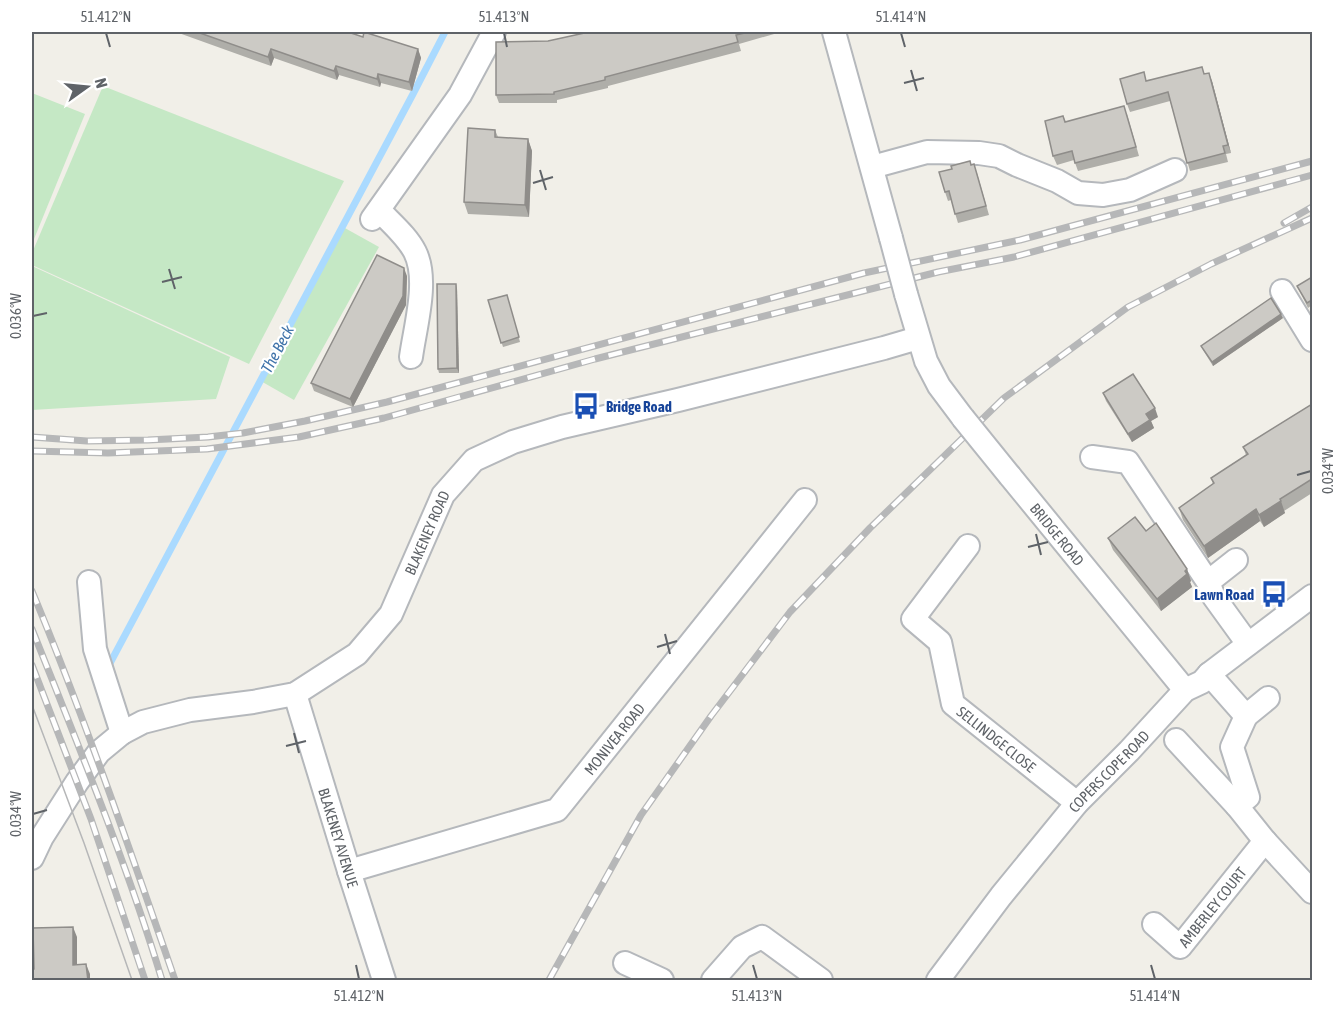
<svg xmlns="http://www.w3.org/2000/svg" width="1344" height="1012" viewBox="0 0 1344 1012" font-family="'Asap Condensed',sans-serif">
  <style>
    .green { fill: #c5e8c5 }
    .lines { fill: none; stroke-linecap: round; stroke-linejoin: round }
    .stream { stroke: #aadaff; stroke-width: 7 }
    .minor-casing { stroke: #b5b8bc; stroke-width: 26 }
    .minor { stroke: #fff; stroke-width: 22 }
    .tram { stroke: #b6b7b8; stroke-width: 1.5 }
    .rail-casing { stroke: #b6b7b8; stroke-width: 7 }
    .rail { stroke: #fff; stroke-width: 4.5; stroke-dasharray: 14; stroke-linecap: butt }
    .minor-bridge-casing { stroke: #b5b8bc; stroke-width: 26; stroke-linecap: butt }
    .minor-bridge { stroke: #fff; stroke-width: 22 }
    .wall { fill: #afaea9 }
    .shaded-wall { fill: #8f8d8a }
    .building { fill: #cccac5; stroke: #8f8d8a; stroke-width: 1.5 }
    .ticks { fill: none; stroke: #5f6368; stroke-width: 2 }
    .labels { text-anchor: middle; dominant-baseline: central; stroke-width: 4.5; stroke-linejoin: round; paint-order: stroke }
    .transit-label { font-size: 15px; font-weight: bold; fill: #164399; stroke: #fff; text-anchor: start }
    .street-label { font-size: 15px; fill: #5f6368; stroke: #fff }
    .water-label { font-size: 16px; font-style: italic; fill: #4174aa; stroke: #fff }
    .neatline { fill: none; stroke: #5f6368; stroke-width: 2 }
    .ticks-label { font-size: 15px; text-anchor: middle; fill: #5f6368 }
  </style>
  <rect width="100%" height="100%" fill="#f1efe8"/>
  <g class="green">
    <polygon points="103,86 344,181 249,364 32,265 32,253"/>
    <polygon points="32,93 85,114 32,244"/>
    <polygon points="343,227 379,247 294,400 259,380"/>
    <polygon points="32,266 230,357 216,399 32,410"/>
  </g>
  <g class="lines">
    <polyline class="stream" points="108,667 413,94 445,32"/>
    <defs>
      <g id="minor">
        <polyline points="834,32 891,238"/>
        <polyline points="872,167 927,152 979,153 999,156 1017,165 1057,181 1078,193 1103,195 1130,190 1175,170"/>
        <path d="M379 210C391 223 407 236 415 252 429 280 415 327 411 357"/>
        <polyline points="372,219 460,95 494,32"/>
        <polyline points="1282,291 1312,340"/>
        <polyline points="906,294 926,361 939,386 963,418"/>
        <polyline points="1092,457 1128,462 1208,582"/>
        <path id="s1" d="M1010 476 1185 690"/>
        <path id="s2" d="M968 546 913 619 940 642 953 704 1077 803"/>
        <polyline points="1236,560 1208,582 1214,597 1248,644"/>
        <polyline points="89,582 95,649 122,733"/>
        <polyline points="1209,674 1246,716 1268,698"/>
        <path id="s3" d="M295 694 349 871 384 980"/>
        <polyline points="1176,740 1237,806 1265,841 1312,892"/>
        <polyline points="1237,806 1248,797 1232,747 1246,716"/>
        <path id="s4" d="M32 858 42 837 77 782 99 752 122 733 143 722 190 710 253 702 295 694 357 654 391 614 443 495 474 460 513 442 562 427 678 400 884 348 918 338"/>
        <path id="s5" d="M349 871 557 810 805 500"/>
        <path id="s6" d="M1154 924 1180 947 1265 841"/>
        <polyline points="625,963 662,980"/>
        <polyline points="713,980 742,947 762,937 821,980"/>
        <path id="s7" d="M938 980 1001 896 1077 803 1129 751 1185 690 1202 682 1209 674 1312 596"/>
      </g>
    </defs>
    <use href="#minor" class="minor-casing"/>
    <use href="#minor" class="minor"/>
    <polyline class="tram" points="32,705 84,843 132,980"/>
    <defs>
      <g id="rail">
        <polyline points="1284,223 1312,207"/>
        <polyline points="32,437 87,441 148,440 208,437 243,433 305,421 387,402 864,273 1020,240 1312,161"/>
        <polyline points="32,451 108,453 207,449 299,437 384,418 595,359 938,272 1014,257 1312,175"/>
        <path d="M32 591C85 719 130 850 175 980"/>
        <path d="M32 629C78 745 126 861 162 980"/>
        <polyline points="32,665 91,819 145,980"/>
        <polyline points="549,980 641,815 711,716 790,612 870,528 1004,398 1128,307 1211,264 1312,218"/>
      </g>
    </defs>
    <use href="#rail" class="rail-casing"/>
    <use href="#rail" class="rail"/>
    <defs>
      <g id="minor-bridge">
        <polyline points="891,238 906,294"/>
        <polyline points="963,418 1010,476"/>
      </g>
    </defs>
    <use href="#minor-bridge" class="minor-bridge-casing"/>
    <use href="#minor-bridge" class="minor-bridge"/>
  </g>
  <g class="wall">
    <polygon points="176,32 348,32 363,37 418,49 421,58 412,91 381,83 380,87 339,75 337,80 274,58 271,66"/>
    <polygon points="589,32 781,32 739,44 741,51 608,86 608,88 557,100 557,103 499,103 496,95 548,41"/>
    <polygon points="1205,74 1212,81 1231,153 1226,154 1228,162 1190,171 1170,101 1130,112 1127,104 1147,80"/>
    <polygon points="1127,114 1139,156 1078,171 1074,160 1057,165 1053,156 1063,116 1066,122"/>
    <polygon points="495,130 498,137 528,139 532,151 529,217 468,214 464,202"/>
    <polygon points="971,165 977,173 989,215 958,223 951,200 948,201 945,192"/>
    <polygon points="407,276 406,305 353,407 314,391 311,383"/>
    <polygon points="1312,277 1312,305 1308,308 1297,286"/>
    <polygon points="457,288 459,373 439,373 438,369"/>
    <polygon points="507,295 520,342 503,347 488,300"/>
    <polygon points="1283,318 1213,366 1203,350 1201,346"/>
    <polygon points="1103,393 1158,417 1151,421 1154,428 1132,442 1106,401"/>
    <polygon points="1312,404 1312,493 1284,511 1285,513 1264,527 1260,521 1208,558 1183,520 1179,508 1213,484 1211,478 1246,455 1243,447"/>
    <polygon points="1146,531 1187,569 1191,581 1190,582 1192,587 1161,611 1113,550 1108,538"/>
  </g>
  <g class="shaded-wall">
    <polygon points="271,49 274,58 271,66 268,57"/>
    <polygon points="418,49 421,58 412,91 409,82"/>
    <polygon points="336,66 339,75 337,80 334,71"/>
    <polygon points="1209,73 1212,81 1231,153 1228,145"/>
    <polygon points="378,74 381,83 380,87 377,79"/>
    <polygon points="528,139 532,151 529,217 525,205"/>
    <polygon points="404,268 407,276 406,305 353,407 350,399"/>
    <polygon points="456,284 457,288 459,373 457,368"/>
    <polygon points="1281,314 1283,318 1213,366 1212,362"/>
    <polygon points="1155,408 1158,417 1151,421 1154,428 1132,442 1128,434 1146,414"/>
    <polygon points="1281,501 1285,513 1264,527 1259,515"/>
    <polygon points="1256,509 1260,521 1208,558 1204,546"/>
    <polygon points="1187,569 1191,581 1190,582 1192,587 1161,611 1157,599"/>
    <polygon points="73,927 77,937 77,974 73,965"/>
    <polygon points="86,964 90,974 90,981 88,981"/>
  </g>
  <g class="building">
    <polygon points="197,32 348,32 363,37 364,32 418,49 409,82 378,74 377,79 336,66 334,71 271,49 268,57"/>
    <polygon points="589,32 749,32 736,35 738,42 605,77 605,80 554,92 554,94 496,95 496,42 548,41"/>
    <polygon points="1202,67 1204,74 1209,73 1228,145 1223,146 1225,153 1187,163 1168,92 1127,104 1120,79 1144,72 1146,81"/>
    <polygon points="1124,106 1136,147 1075,163 1072,151 1053,156 1045,121 1063,116 1065,122"/>
    <polygon points="468,128 495,130 495,137 528,139 525,205 464,202"/>
    <polygon points="970,161 971,165 974,164 986,206 955,214 949,191 945,192 939,172 952,169 951,166"/>
    <polygon points="377,255 404,268 403,296 350,399 311,383"/>
    <polygon points="1312,277 1312,300 1307,303 1297,286"/>
    <polygon points="437,284 456,284 457,368 438,369"/>
    <polygon points="507,295 519,337 501,343 488,300"/>
    <polygon points="1271,298 1281,314 1212,362 1201,346"/>
    <polygon points="1133,374 1155,408 1146,414 1150,420 1128,434 1103,393"/>
    <polygon points="1312,404 1312,479 1280,499 1281,501 1259,515 1256,509 1204,546 1179,508 1214,483 1211,478 1248,454 1243,447"/>
    <polygon points="1135,517 1146,531 1156,523 1187,569 1185,571 1187,574 1157,599 1108,538"/>
    <polygon points="73,927 73,965 86,964 88,981 32,981 32,970 34,969 33,928"/>
  </g>
  <path class="ticks" d="M106 33 110 47M504 33 507 47M901 33 905 47M911 70 917 91M904 83 924 78M540 170 546 190M533 183 553 177M169 269 175 289M162 282 182 277M33 316 47 313M1297 475 1311 471M1036 534 1041 555M1028 547 1048 542M665 634 670 654M657 647 677 641M294 733 299 753M286 746 306 741M33 814 47 810M356 965 359 979M753 965 757 979M1151 965 1155 979"/>
  <defs>
    <symbol id="bus-bare" viewBox="-9 -9 18 18"><path d="M-5-6H5V4H4V6H2V4H-2V6H-4V4H-5ZM-3.5-4V0h7V-4ZM-3.5 1.2v1.5H-2V1.2ZM2 1.2v1.5H3.5V1.2Z" fill="#1a4fb4" stroke="#fff" stroke-width="2.5" paint-order="stroke"/></symbol>
  </defs>
  <g fill-rule="evenodd">
    <use href="#bus-bare" x="567" y="387" width="38" height="38"/>
    <use href="#bus-bare" x="1255" y="575" width="38" height="38"/>
  </g>
  <g class="labels">
    <g class="transit-label">
      <text x="606" y="406">Bridge Road</text>
      <text x="1254" y="594" text-anchor="end">Lawn Road</text>
    </g>
    <g class="street-label">
      <text stroke="none"><textPath href="#s4" startOffset="549">BLAKENEY ROAD</textPath></text>
      <text stroke="none"><textPath href="#s1" startOffset="75">BRIDGE ROAD</textPath></text>
      <text stroke="none"><textPath href="#s5" startOffset="308">MONIVEA ROAD</textPath></text>
      <text stroke="none"><textPath href="#s2" startOffset="246">SELLINDGE CLOSE</textPath></text>
      <text stroke="none"><textPath href="#s7" startOffset="270">COPERS COPE ROAD</textPath></text>
      <text stroke="none"><textPath href="#s3" startOffset="150">BLAKENEY AVENUE</textPath></text>
      <text stroke="none"><textPath href="#s6" startOffset="86">AMBERLEY COURT</textPath></text>
    </g>
    <g class="water-label">
      <text transform="translate(277 349) rotate(-62)">The Beck</text>
    </g>
  </g>
  <rect width="1344" height="1012" fill="none" stroke="#ffffff" stroke-width="66"/>
  <g transform="translate(87 87) rotate(75)" stroke="#ffffff" stroke-width="4.5" paint-order="stroke">
  <path d="M0-4.5L10 22L0 15L-10 22Z" fill="#5f6368"/>
  <text y="-9" font-size="16" font-weight="bold" text-anchor="middle" fill="#5f6368">N</text>
  </g>
  <rect x="33" y="33" width="1278" height="946" class="neatline"/>
  <g class="ticks-label">
    <text x="106" y="22">51.412°N</text>
    <text x="504" y="22">51.413°N</text>
    <text x="901" y="22">51.414°N</text>
    <text transform="translate(16 316) rotate(-90)" y="5">0.036°W</text>
    <text transform="translate(1328 471) rotate(-90)" y="5">0.034°W</text>
    <text transform="translate(16 814) rotate(-90)" y="5">0.034°W</text>
    <text x="359" y="1001">51.412°N</text>
    <text x="757" y="1001">51.413°N</text>
    <text x="1155" y="1001">51.414°N</text>
  </g>
</svg>
